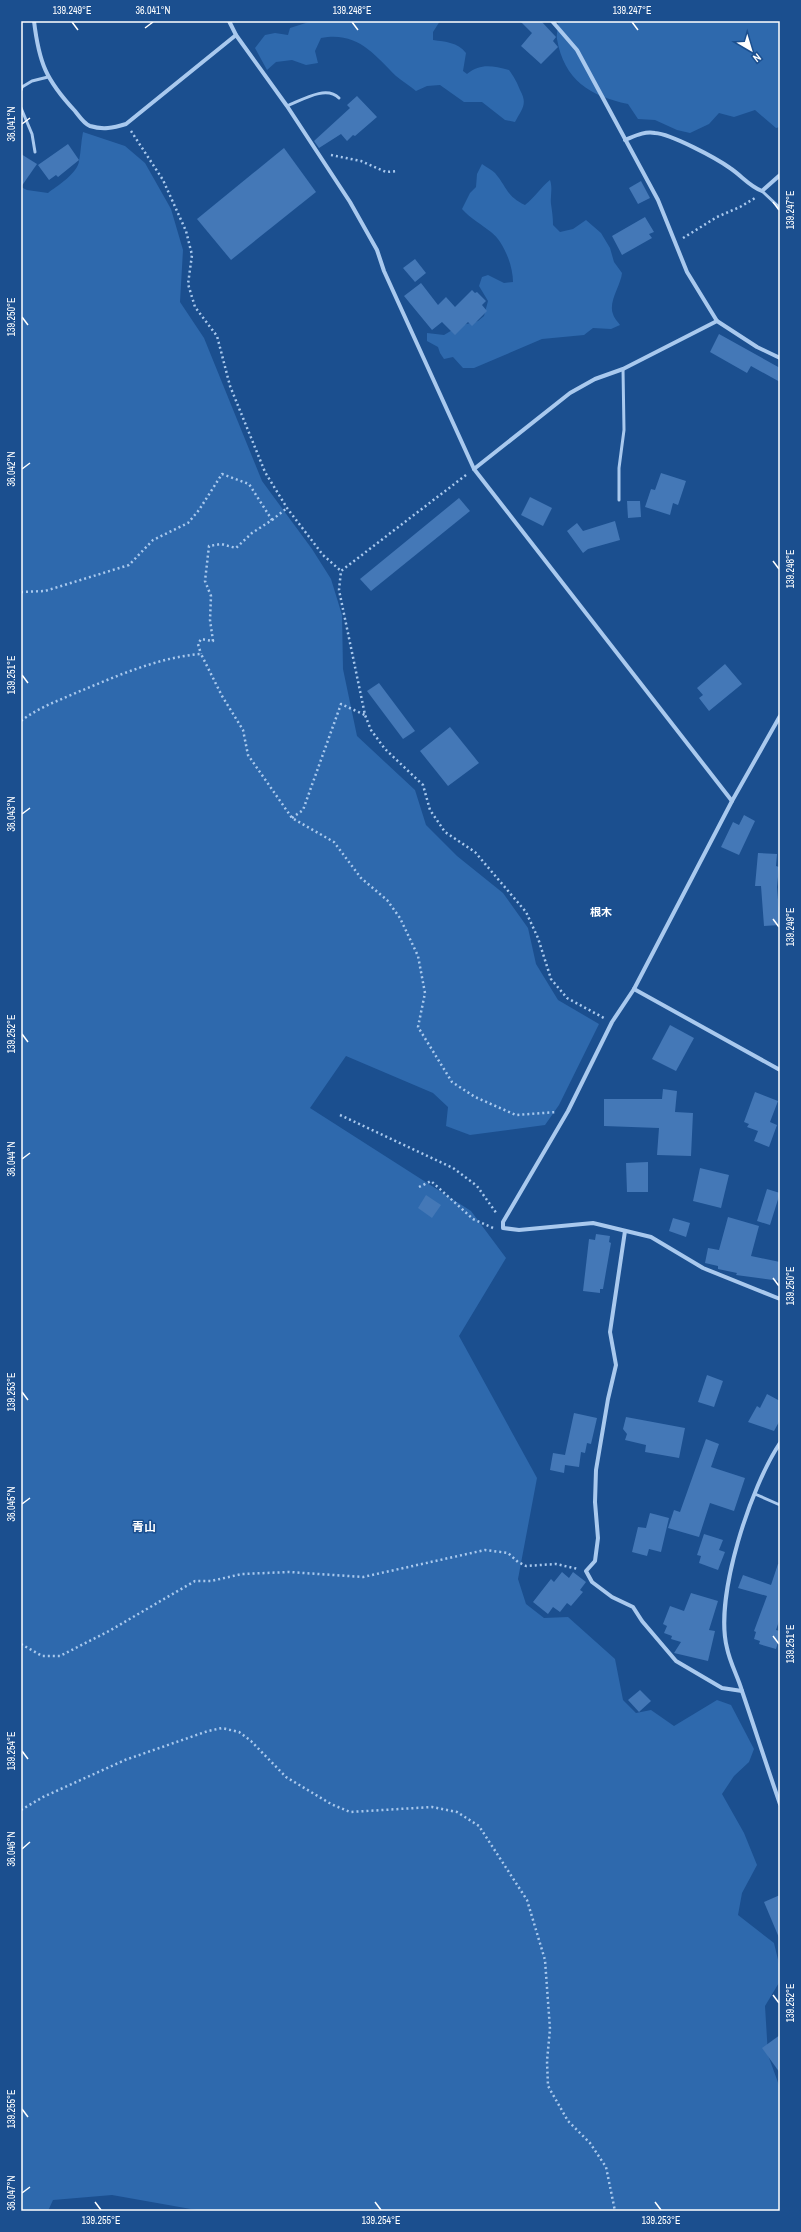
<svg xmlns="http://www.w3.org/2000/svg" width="801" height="2232" viewBox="0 0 801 2232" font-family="'Archivo Narrow','Noto Sans JP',sans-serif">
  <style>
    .green { fill: #2e69ad }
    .building { fill: #4478b7 }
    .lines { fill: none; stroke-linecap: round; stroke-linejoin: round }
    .path { stroke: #a9c9ee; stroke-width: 2.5; stroke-dasharray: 2 3; stroke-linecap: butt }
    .lane { stroke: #a9c9ee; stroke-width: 3 }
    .street { stroke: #a9c9ee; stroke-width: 4 }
    .ticks { fill: none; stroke: #fff; stroke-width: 1.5 }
    .labels { text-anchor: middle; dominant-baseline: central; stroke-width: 3; stroke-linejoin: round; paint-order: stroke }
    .neighbourhood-label { font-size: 11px; font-weight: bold; fill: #fff; stroke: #1b4f8f }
    .quarter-label { font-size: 12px; font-weight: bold; fill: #fff; stroke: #1b4f8f }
    .neatline { fill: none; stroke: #fff; stroke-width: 1.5 }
    .ticks-label { font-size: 10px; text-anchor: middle; fill: #fff }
  </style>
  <rect width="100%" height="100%" fill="#1b4f8f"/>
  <g class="green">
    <path d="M312 21H440L433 32V40C446 42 457 42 466 53L463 71 467 74C481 63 492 66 509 70 514 77 517 82 520 90 528 104 522 109 515 122L505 120 482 102H464L440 85 427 86 416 91C410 86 402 81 396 76 374 54 357 31 321 38L315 51 318 63 306 65 292 60 276 62 267 70 255 48 265 35 275 33 288 35 290 28Z"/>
    <path d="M558 21H780V127L776 128 755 110 734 117 719 113 709 124 690 133 677 130 655 120 638 119 628 104C590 96 564 80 557 39 556 33 559 27 558 21Z"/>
    <path d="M83 132 125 146 145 163 171 209 183 250 180 302 204 338 262 481 312 549 331 579 342 615 343 669 357 736 415 790 426 825 457 856 503 893 528 928 536 964 558 1000 599 1024 559 1105 545 1125 470 1135 446 1126 448 1107 433 1093 346 1056 310 1108 471 1211 506 1258 459 1336 537 1478 518 1579 526 1604 544 1618 568 1617 615 1659 623 1700 636 1713 651 1710 674 1726 717 1700 731 1705 754 1749 749 1762 734 1776 722 1794 744 1833 757 1865 742 1893 738 1915 774 1943 780 1968V1981L765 2006 768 2055 780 2088V2211H202L112 2195 53 2200 48 2211H21V187L27 190 48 193C57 186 78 173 79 161 81 151 81 142 83 132Z"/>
    <path d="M482 164C486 167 492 170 495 173 507 187 506 196 525 205 535 197 541 187 550 180 553 189 550 196 551 204 552 211 553 217 553 225L560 232 573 229 586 220 601 233 610 248 614 262 622 273C621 285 608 302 613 314 614 318 618 322 620 325L611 329 593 328 584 335 542 339 474 368H463L453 357 444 359 440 353 438 347 427 341V333L444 335 459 326 478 321 484 316 488 301 479 286 482 277 488 275 504 283 513 282C513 266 504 242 491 232 481 224 471 219 462 209L470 193 476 187 477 174Z"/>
  </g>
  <g class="building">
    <polygon points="520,21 541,21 556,37 553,41 558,47 541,64 521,46 532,33"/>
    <polygon points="357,96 377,117 355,136 353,135 347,141 341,134 319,148 314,141 350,108 347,105"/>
    <polygon points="68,144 79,160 58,177 56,175 49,180 38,165"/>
    <polygon points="284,148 316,192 231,260 197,219"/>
    <polygon points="21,154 37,164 21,187"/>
    <polygon points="641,181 650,198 638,204 629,188"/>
    <polygon points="645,217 654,232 649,234 652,238 622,255 612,236"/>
    <polygon points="415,259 426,273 415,282 403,268"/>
    <polygon points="421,283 438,305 446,297 455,307 472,290 475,293 477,292 486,301 482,305 487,311 472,326 468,322 455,335 442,322 432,330 404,296"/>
    <polygon points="719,334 780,368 780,382 751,366 747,373 710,352"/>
    <polygon points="661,473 686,481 678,505 673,503 670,515 645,507 651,489 655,490"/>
    <polygon points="530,497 552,508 543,526 521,515"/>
    <polygon points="459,498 470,511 371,591 360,579"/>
    <polygon points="627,501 640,501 641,517 628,518"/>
    <polygon points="615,521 620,540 588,549 583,553 567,531 577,523 583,531"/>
    <polygon points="725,664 742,684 709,711 699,698 703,695 697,688"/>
    <polygon points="379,683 415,731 403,739 367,691"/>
    <polygon points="450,727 479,763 448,786 420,751"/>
    <polygon points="744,815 755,821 739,855 721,847 733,822 739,825"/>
    <polygon points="758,853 777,854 776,866 779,867 777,887 780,925 764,926 761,886 755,886"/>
    <polygon points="670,1025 694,1038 676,1071 652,1059"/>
    <polygon points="663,1089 677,1091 675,1112 693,1113 691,1156 657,1155 659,1128 604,1126 604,1099 662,1099"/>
    <polygon points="755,1092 778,1101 770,1122 777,1125 769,1147 754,1141 758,1131 747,1127 749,1124 744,1122"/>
    <polygon points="648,1162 648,1192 627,1192 626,1163"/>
    <polygon points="700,1168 729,1175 721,1208 693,1201"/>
    <polygon points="767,1189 780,1193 770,1225 757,1221"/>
    <polygon points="426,1195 441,1205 432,1218 418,1208"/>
    <polygon points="728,1217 759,1226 751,1256 780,1262 780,1281 736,1275 737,1273 718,1269 718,1266 705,1263 708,1248 719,1250"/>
    <polygon points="673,1218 690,1223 686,1237 669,1231"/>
    <polygon points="596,1234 610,1236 609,1242 611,1243 603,1289 600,1289 600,1293 583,1291 589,1239 595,1240"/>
    <polygon points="707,1375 723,1381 714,1407 698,1402"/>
    <polygon points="767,1394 780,1401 780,1420 774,1431 748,1422 757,1406 760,1408"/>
    <polygon points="574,1413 597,1418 591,1444 587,1443 585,1453 581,1452 579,1467 565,1465 564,1473 550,1470 553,1453 565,1455"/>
    <polygon points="626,1417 685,1428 679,1458 645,1452 646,1445 625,1440 627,1434 623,1429"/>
    <polygon points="706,1439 719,1444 711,1467 745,1478 734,1511 710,1503 699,1537 668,1528 674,1510 680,1512"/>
    <polygon points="650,1513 669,1518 661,1552 649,1549 647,1556 632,1552 638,1527 646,1528"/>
    <polygon points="704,1534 723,1540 719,1550 725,1552 718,1570 699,1563 701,1556 697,1555"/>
    <polygon points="778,1564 780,1564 780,1618 776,1630 780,1631 780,1636 776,1649 759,1644 760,1641 754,1639 756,1632 754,1631 767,1596 738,1588 743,1575 771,1585"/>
    <polygon points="562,1572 569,1578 573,1572 586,1582 580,1590 583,1592 571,1606 567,1603 560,1612 553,1607 548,1614 533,1602 551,1579 554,1582"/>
    <polygon points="691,1593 718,1601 709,1630 715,1631 708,1661 674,1653 681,1642 671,1639 672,1636 664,1633 667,1626 663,1624 670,1606 684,1611"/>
    <polygon points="640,1690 651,1701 639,1712 628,1700"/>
    <polygon points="780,1895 780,1940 764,1902"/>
    <polygon points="780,2035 780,2073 762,2048"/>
  </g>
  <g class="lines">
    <g class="path">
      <polyline points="131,131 163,180 186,231 192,255 188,284 195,307 217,336 230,386 265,472 287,508 323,555 341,571"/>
      <polyline points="331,155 361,161 386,172 398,171"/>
      <polyline points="683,238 717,217 740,207 755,198"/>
      <polyline points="466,475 341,571 339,590 365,715 371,730 385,749 423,785 430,810 445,832 475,852 526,912 538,938 551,979 567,998 604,1018"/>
      <polyline points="272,520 287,508"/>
      <polyline points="21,592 45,591 129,565 153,540 188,523 199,510 222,474 249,484 272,520 252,533 236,548 221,544 209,546 205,581 211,596 210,620 213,641 201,639 198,644 201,654"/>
      <path d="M21 721C39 707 58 701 78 692 117 676 159 657 201 654L222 696 243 730 248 755 292 818 334 842 361 878 387 900 400 918 418 956 425 993 418 1027 452 1082 475 1097 516 1115 556 1112"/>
      <polyline points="292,818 303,810 341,704 365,715"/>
      <polyline points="340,1115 453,1168 477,1186 497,1214"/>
      <polyline points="419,1187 431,1181 473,1219 493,1228"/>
      <polyline points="21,1644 42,1656 60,1656 109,1631 195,1581 211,1581 242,1574 289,1572 363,1577 485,1550 508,1553 518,1562 526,1566 556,1564 578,1569"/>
      <polyline points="21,1810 43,1797 125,1760 208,1731 222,1728 239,1732 251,1741 286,1777 331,1804 350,1812 432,1807 457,1812 479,1826 527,1900 545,1960 550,2029 547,2061 548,2086 568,2121 590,2143 606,2167 615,2211"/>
    </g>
    <g class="lane">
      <polyline points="21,90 22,87 32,81 48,77"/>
      <path d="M287 106C302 100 326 85 339 98"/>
      <polyline points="21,108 32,134 35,152"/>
      <polyline points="762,191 780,208"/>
      <polyline points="619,500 619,468 624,430 623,369"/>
      <polyline points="755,1494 780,1505"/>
    </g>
    <g class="street">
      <path d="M34 21C39 63 46 80 75 111 79 116 84 124 90 126 103 130 113 128 126 124L236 35"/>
      <polyline points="229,21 236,35 287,106 350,202 377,250 384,271 474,469 732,801"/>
      <polyline points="552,21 577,50 658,200 687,272 717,321 757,347 780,358"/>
      <path d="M625 140C635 136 644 131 655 133 671 134 716 158 730 168 742 176 749 186 762 191L780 175"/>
      <polyline points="474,469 570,393 595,379 623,369 717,321"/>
      <polyline points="780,716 732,801 634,989 612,1022 568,1111 503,1222 503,1228 519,1230 593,1223 651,1237 703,1268 780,1299"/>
      <polyline points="634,989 780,1070"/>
      <polyline points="625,1231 610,1332 616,1365 608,1399 596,1470 595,1502 598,1538 595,1561 586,1571 592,1582 612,1597 633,1607 642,1621 676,1661 722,1688 742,1691"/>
      <path d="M780 1443C751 1486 714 1597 727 1648 730 1663 738 1677 742 1691 755 1729 767 1767 780 1804"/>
    </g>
  </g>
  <path class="ticks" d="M72 22 78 30M352 22 358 30M632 22 638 30M145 28 153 22M22 124 30 118M773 202 779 210M22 317 28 325M22 469 30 463M773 561 779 569M22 675 28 683M22 814 30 808M773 919 779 927M22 1034 28 1042M22 1159 30 1153M773 1278 779 1286M22 1392 28 1400M22 1504 30 1498M773 1636 779 1644M22 1751 28 1759M22 1849 30 1842M773 1995 779 2003M22 2109 28 2117M22 2193 30 2187M95 2202 101 2210M375 2202 381 2210M655 2202 661 2210"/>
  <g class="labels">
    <g class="neighbourhood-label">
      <text x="601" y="912">根木</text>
    </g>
    <g class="quarter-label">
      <text x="144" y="1527">青山</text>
    </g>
  </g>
  <rect width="801" height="2232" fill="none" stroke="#1b4f8f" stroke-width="44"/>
  <g transform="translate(751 50) rotate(142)" stroke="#1b4f8f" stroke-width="3" paint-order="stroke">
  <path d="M0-3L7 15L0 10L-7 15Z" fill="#ffffff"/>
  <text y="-6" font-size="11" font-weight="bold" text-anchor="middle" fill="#ffffff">N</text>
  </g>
  <rect x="22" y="22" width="757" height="2188" class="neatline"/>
  <g class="ticks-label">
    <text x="72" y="14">139.249°E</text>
    <text x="153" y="14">36.041°N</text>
    <text x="352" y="14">139.248°E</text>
    <text x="632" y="14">139.247°E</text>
    <text transform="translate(11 124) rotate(-90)" y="4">36.041°N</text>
    <text transform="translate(790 210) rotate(-90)" y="4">139.247°E</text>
    <text transform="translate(11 317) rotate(-90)" y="4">139.250°E</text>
    <text transform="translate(11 469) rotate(-90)" y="4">36.042°N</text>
    <text transform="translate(790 569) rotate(-90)" y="4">139.248°E</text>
    <text transform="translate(11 675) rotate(-90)" y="4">139.251°E</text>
    <text transform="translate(11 814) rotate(-90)" y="4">36.043°N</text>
    <text transform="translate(790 927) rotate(-90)" y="4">139.249°E</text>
    <text transform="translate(11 1034) rotate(-90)" y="4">139.252°E</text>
    <text transform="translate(11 1159) rotate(-90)" y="4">36.044°N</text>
    <text transform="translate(790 1286) rotate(-90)" y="4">139.250°E</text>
    <text transform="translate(11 1392) rotate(-90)" y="4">139.253°E</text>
    <text transform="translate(11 1504) rotate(-90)" y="4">36.045°N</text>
    <text transform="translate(790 1644) rotate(-90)" y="4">139.251°E</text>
    <text transform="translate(11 1751) rotate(-90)" y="4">139.254°E</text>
    <text transform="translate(11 1849) rotate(-90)" y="4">36.046°N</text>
    <text transform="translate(790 2003) rotate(-90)" y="4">139.252°E</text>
    <text transform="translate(11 2109) rotate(-90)" y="4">139.255°E</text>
    <text transform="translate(11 2193) rotate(-90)" y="4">36.047°N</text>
    <text x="101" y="2224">139.255°E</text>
    <text x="381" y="2224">139.254°E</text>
    <text x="661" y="2224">139.253°E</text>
  </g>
</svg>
